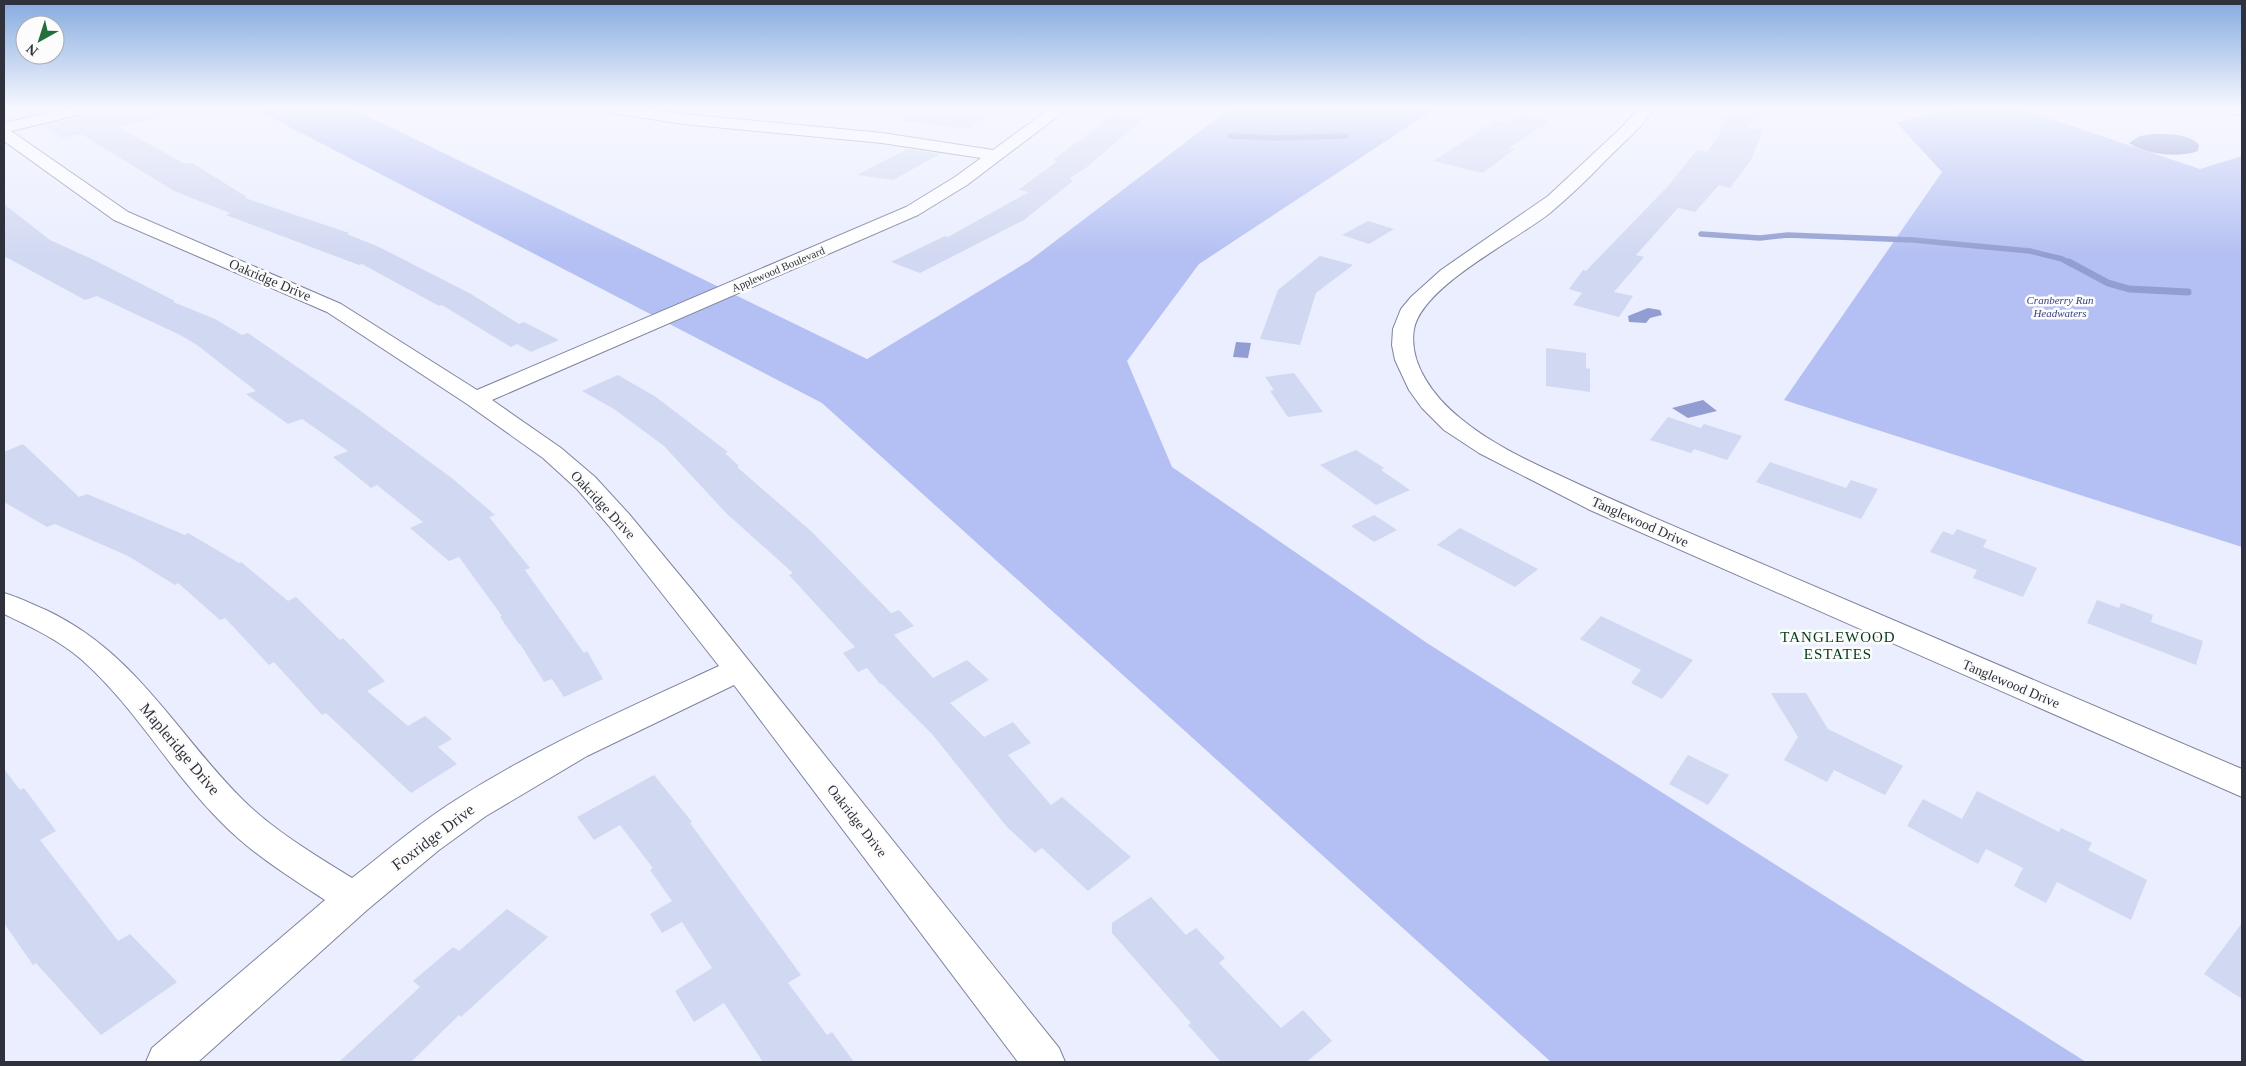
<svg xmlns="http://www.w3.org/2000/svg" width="2246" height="1066" viewBox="0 0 2246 1066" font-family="'Times New Roman',serif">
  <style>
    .green { fill: #b4c0f3 }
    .water { fill: #929ed1 }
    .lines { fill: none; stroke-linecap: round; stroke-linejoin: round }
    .stream-far1 { stroke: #929ed1; stroke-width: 5.5 }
    .stream { stroke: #929ed1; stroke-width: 7 }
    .building { fill: #d1d8f1 }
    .minor-casing { stroke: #7f849c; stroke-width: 2 }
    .minor { fill: #fff; fill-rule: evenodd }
    .labels { text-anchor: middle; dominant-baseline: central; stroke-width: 5; stroke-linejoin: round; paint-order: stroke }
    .far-street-label { font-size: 11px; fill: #2f323c; stroke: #fcfcfc }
    .far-park-label { font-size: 11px; font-style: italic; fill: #394282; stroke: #fcfcfc }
    .street-label { font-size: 14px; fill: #2f323c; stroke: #fcfcfc }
    .neighbourhood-label { font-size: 15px; letter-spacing: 1px; fill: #013816; stroke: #fcfcfc }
    .near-street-label { font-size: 16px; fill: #2f323c; stroke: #fcfcfc }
  </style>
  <rect width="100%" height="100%" fill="#eaeefe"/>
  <g class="green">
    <polygon points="251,107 349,107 867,359 1029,261 1232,107 1438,107 1199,264 1127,361 1172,467 1427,643 2086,1062 1551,1062 822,403"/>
    <polygon points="1968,107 2015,107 2200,169 2242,156 2242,547 1784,400 1942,172 1896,122"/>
  </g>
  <g class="water">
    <path d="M2153 134C2167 134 2189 133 2199 145L2198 151C2179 158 2146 155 2129 143L2140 136Z"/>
    <polygon points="1648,308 1660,310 1662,315 1650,318 1646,323 1629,322 1628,316"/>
    <polygon points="1236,342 1251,343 1248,358 1233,357"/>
    <polygon points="1703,400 1717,411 1688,418 1672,408"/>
  </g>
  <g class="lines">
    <g class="stream-far1">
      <polyline points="1230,136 1278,138 1346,136"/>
      <polyline points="1701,234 1760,238 1788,235 1913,240 2030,251 2062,259 2071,264"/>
    </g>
    <polyline class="stream" points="2069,262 2108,283 2129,289 2188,292"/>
  </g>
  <g class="building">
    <polygon points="18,107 69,107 30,115"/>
    <polygon points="104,107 169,107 170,115 119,127 185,164 192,163 247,197 245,198 349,233 347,234 379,247 471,294 519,324 524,322 559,340 531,352 517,344 511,347 442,305 439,306 362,264 359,265 226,215 230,213 174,191 81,134 62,138 44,125 99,112"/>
    <polygon points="904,107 1001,107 968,129 903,121"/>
    <polygon points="1731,107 1769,107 1747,128 1763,130 1751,160 1730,188 1719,185 1695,212 1678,208 1636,255 1644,257 1614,292 1633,296 1619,317 1573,305 1582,293 1569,289 1583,270 1586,271 1669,185 1697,150 1707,152 1717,138"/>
    <polygon points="1519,114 1550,121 1509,148 1515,149 1483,173 1433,161 1495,121 1507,124"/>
    <polygon points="1113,115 1143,119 1086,168 1070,178 1073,181 1024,220 920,273 891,262 945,236 948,237 1029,192 1018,190 1058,161 1053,160"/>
    <polygon points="907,149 940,154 893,180 857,175"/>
    <polygon points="4,204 50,240 94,260 175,301 173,302 215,319 242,335 248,333 358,409 453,479 495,515 489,517 530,568 525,570 584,653 587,651 603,679 564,697 552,679 544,682 520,644 519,644 500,617 502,616 459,557 449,561 410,528 423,522 377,485 371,488 333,457 348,451 302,419 288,424 246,394 256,391 197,345 180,335 97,296 85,300 4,256"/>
    <polygon points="1368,221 1394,229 1369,244 1342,235"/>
    <polygon points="1320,256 1353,265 1316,293 1300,345 1260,339 1278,290"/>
    <polygon points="1546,348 1586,353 1586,368 1590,369 1590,392 1546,386"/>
    <polygon points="1294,373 1323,412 1288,417 1270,391 1274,390 1265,377"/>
    <polygon points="618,375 656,397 728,452 725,453 739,466 737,467 812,532 891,613 899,610 914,626 894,635 933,678 967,660 989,680 950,703 984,737 1013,722 1031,743 1008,755 1051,805 1062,797 1131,857 1088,891 1042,848 1035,853 1007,827 932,734 882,684 880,684 867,668 858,672 843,653 855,647 789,575 793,573 727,514 664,446 614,409 582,391"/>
    <polygon points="1668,417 1701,428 1704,424 1742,436 1727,460 1694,449 1691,453 1650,440"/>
    <polygon points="23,444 79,497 87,494 185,535 188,533 239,563 241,562 288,601 296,597 340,640 343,638 385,681 367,691 408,726 425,716 452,739 438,747 457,764 411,793 326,713 322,715 274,662 269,665 225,618 220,620 178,583 175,585 128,556 55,524 47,527 4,502 4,452"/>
    <polygon points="1356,450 1384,468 1381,470 1410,490 1376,505 1320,465"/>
    <polygon points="1770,462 1846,488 1851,480 1878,489 1861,519 1756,482"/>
    <polygon points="1374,515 1397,530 1374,542 1351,526"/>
    <polygon points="1460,528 1538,569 1515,587 1437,545"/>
    <polygon points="1957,529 1987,540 1983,547 2037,568 2023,597 1973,578 1977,570 1930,552 1943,531 1953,535"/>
    <polygon points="2097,600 2119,608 2121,603 2153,615 2151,622 2203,641 2196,665 2087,623"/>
    <polygon points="1601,616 1693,660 1662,699 1631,683 1641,670 1580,639"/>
    <polygon points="1771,693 1806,693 1828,729 1903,766 1885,795 1834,770 1827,782 1784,760 1798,737"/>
    <polygon points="1688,755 1729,775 1708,805 1669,784"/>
    <polygon points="4,769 20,790 24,788 56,831 40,840 118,941 130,934 177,982 101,1035 36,963 33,965 4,923"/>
    <polygon points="654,775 692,822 690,823 801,975 788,983 827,1035 832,1032 854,1062 763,1062 724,1003 694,1022 675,991 712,968 682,922 662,933 650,914 672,901 650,870 653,868 620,825 594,840 577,817"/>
    <polygon points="1977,791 2059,832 2061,828 2092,843 2088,850 2147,880 2131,920 2057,882 2046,903 2014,886 2023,868 1986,849 1978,864 1907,826 1923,799 1962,819"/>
    <polygon points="1151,897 1186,935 1196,928 1225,958 1219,963 1281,1028 1303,1010 1332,1041 1306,1062 1221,1062 1188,1025 1191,1023 1112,933 1112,923"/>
    <polygon points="507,909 548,937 461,1017 459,1015 411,1062 339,1062 420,987 413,981 453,947 459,951"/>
    <polygon points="2242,923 2242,999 2204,974"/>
  </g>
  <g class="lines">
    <defs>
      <g id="minor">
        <path d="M76 107H102L99 110 11 131 128 212 341 304 477 390 906 207 955 177 981 158 882 143 684 124 605 112 600 110 598 107H633L684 114 882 133 993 150 1052 107H1068L1066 110 967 185 918 215 492 400 561 448 595 477 629 514 701 601 1059 1048 1065 1062H1018L734 685 587 756 486 816 439 850 367 910 198 1062H146L152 1048 325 900C288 876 251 853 220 821 170 771 135 707 82 660 59 640 31 627 4 614V593C18 597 32 604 46 610 137 653 176 734 244 801 276 832 315 855 352 878 388 850 423 820 462 796 543 745 632 706 719 666L609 526 577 489 543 458 467 404 327 312 114 220 4 141V123Z"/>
        <path d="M1640 107H1656C1642 127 1624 142 1607 159 1589 178 1570 196 1550 213 1516 240 1422 286 1414 329 1408 364 1435 398 1460 418 1490 443 1526 460 1561 476 1618 503 1676 527 1734 552 1903 624 2073 697 2242 769V797L1590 510 1479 453 1444 430 1422 408 1409 390 1395 360 1392 345 1393 329 1401 309 1411 297 1441 270 1548 196 1622 127Z"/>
        <polygon points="2221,107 2242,107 2242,116 2224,110"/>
      </g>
    </defs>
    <use href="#minor" class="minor-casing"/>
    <use href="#minor" class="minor"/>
  </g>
  <linearGradient id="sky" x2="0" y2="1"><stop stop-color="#85abdf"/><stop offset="0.42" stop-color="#f6f7ff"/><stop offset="1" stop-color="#f6f7ff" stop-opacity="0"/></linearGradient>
  <rect width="2246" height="256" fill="url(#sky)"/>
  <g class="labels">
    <g class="far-street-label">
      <text transform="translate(778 269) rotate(-23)">Applewood Boulevard</text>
    </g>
    <g class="far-park-label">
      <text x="2060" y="300">Cranberry Run<tspan x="2060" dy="13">Headwaters</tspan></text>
    </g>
    <g class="street-label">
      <text transform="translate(270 280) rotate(23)">Oakridge Drive</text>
      <text transform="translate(603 505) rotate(47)">Oakridge Drive</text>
      <text transform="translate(1640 522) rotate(24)">Tanglewood Drive</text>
      <text transform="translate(2011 684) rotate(23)">Tanglewood Drive</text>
      <text transform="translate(857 821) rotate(52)">Oakridge Drive</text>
    </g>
    <g class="neighbourhood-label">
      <text x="1838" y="637">TANGLEWOOD<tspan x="1838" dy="17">ESTATES</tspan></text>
    </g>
    <g class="near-street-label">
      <text transform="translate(180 749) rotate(50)">Mapleridge Drive</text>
      <text transform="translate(433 837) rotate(-37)">Foxridge Drive</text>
    </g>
  </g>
  <rect width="2246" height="1066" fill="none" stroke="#2f323c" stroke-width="10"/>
  <g transform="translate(40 40) rotate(219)"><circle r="24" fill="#fcfcfc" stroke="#aaabaf"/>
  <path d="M0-4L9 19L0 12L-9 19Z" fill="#236e3b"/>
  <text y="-8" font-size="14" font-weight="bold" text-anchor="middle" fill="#2f323c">N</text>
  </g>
</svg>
